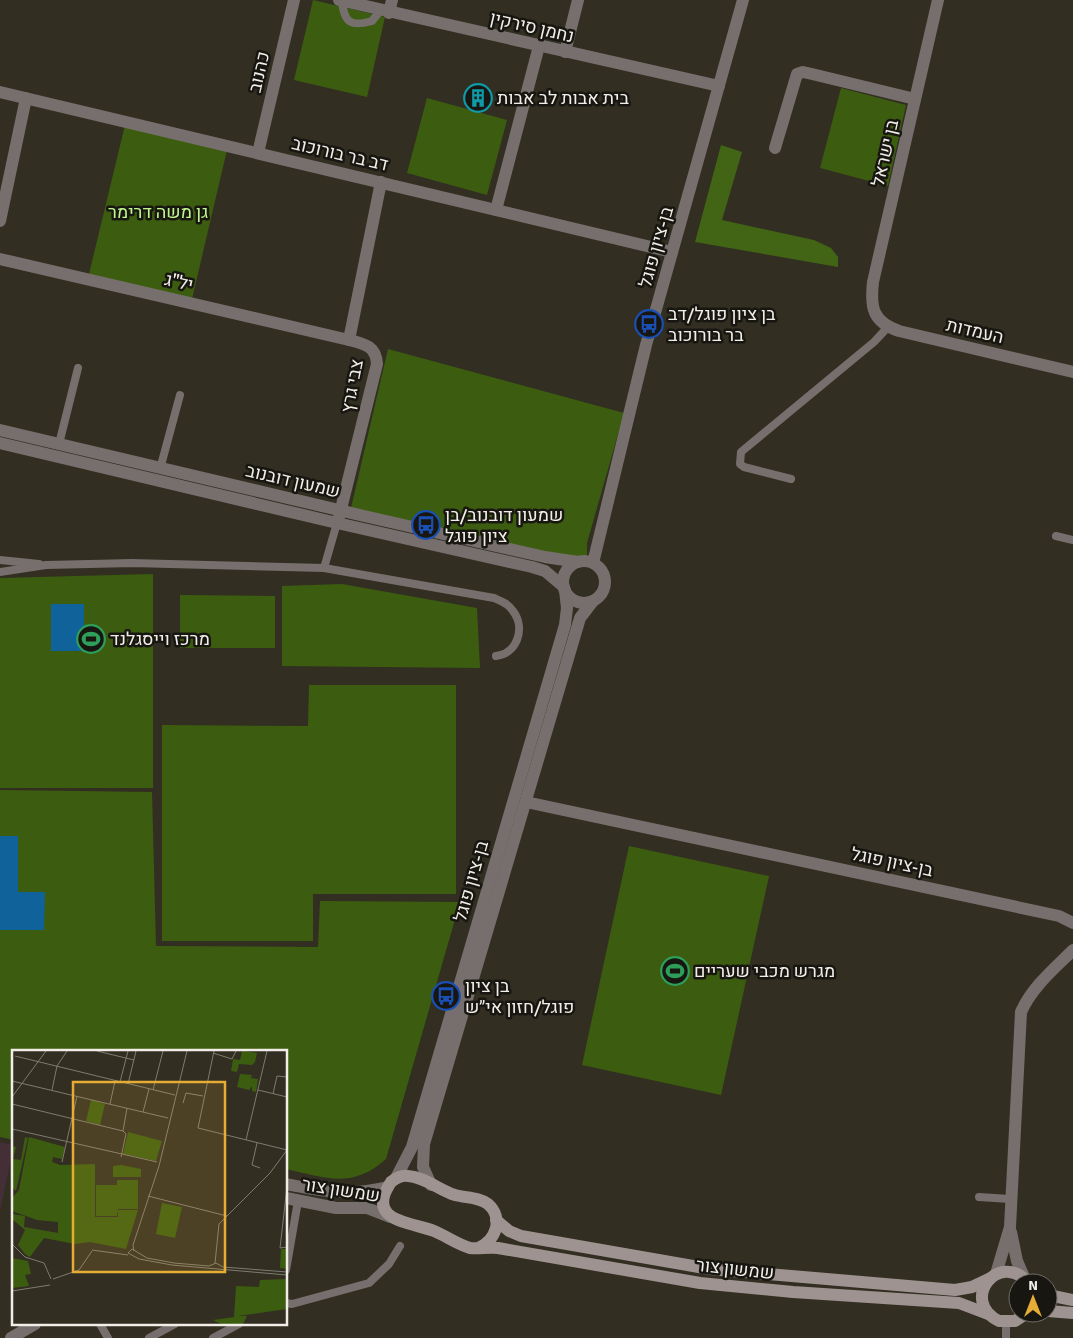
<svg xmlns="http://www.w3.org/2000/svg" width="1073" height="1338" viewBox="0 0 1073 1338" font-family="Signika,Heebo,sans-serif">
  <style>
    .education { fill: #432f35 }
    .green { fill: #3c5d10 }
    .forest { fill: #416514 }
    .water { fill: #0f639a }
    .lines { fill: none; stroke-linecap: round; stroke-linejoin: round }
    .service { stroke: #766f6d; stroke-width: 8 }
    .minor { stroke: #766f6d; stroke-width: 12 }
    .tertiary { stroke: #766f6d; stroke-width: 12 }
    .secondary { stroke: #9e9390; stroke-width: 12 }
    .labels { text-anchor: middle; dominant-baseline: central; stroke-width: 5; stroke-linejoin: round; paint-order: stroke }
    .street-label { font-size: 18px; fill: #f1eee7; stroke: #181611 }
    .poi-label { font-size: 18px; fill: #f1eee7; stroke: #181611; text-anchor: start }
    .park-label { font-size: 18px; fill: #bff58c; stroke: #181611 }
    .inset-road { fill: none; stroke: #7e7b71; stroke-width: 1 }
    .view { fill: #e5ad35; fill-opacity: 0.15; stroke: #e5ad35; stroke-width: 2.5 }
    .inset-edge { fill: none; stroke: #f1eee7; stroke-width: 2.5 }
  </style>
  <rect width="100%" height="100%" fill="#322e22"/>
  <polygon class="education" points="0,1142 14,1145 0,1211"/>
  <g class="green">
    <polygon points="313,0 385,17 367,97 294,80"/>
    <polygon points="841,88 906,105 888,186 820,168"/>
    <polygon points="427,98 507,120 487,195 407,173"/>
    <polygon points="125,125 227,150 192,299 89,274"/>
    <polygon points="388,349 624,413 587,543 587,556 574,560 351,508"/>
    <polygon points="153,574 153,788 0,788 0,578"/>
    <polygon points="342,584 477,608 480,668 282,666 282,586"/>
    <polygon points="180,595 275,596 275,648 180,648"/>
    <polygon points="309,685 456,685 456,894 313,894 313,941 162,941 162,725 308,726"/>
    <path d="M0 790 152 792 156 946 318 947 320 901 460 902 386 1159C353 1189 326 1178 286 1169V1052H14V1140L0 1137Z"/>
    <polygon points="629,846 769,876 721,1095 582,1065"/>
  </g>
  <polygon class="forest" points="721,145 742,152 722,220 814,240 831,248 838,257 838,267 695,242"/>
  <g class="water">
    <rect x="51" y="604" width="33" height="47"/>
    <polygon points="0,836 18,836 18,892 45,892 44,930 0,930"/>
  </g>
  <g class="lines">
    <g class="service">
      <path d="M342 1C344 23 351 27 372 21L380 11"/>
      <polyline points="59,444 78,368"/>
      <polyline points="160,469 180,395"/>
      <polyline points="791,479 744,467 740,464 741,452 874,342 888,327"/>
      <polyline points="1056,536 1073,540"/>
      <polyline points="0,560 39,564"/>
      <polyline points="324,568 337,523"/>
      <path d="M0 572 46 565 132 563 324 568 494 598C501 601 509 604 513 611 526 628 517 654 496 656"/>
      <polyline points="979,1197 1010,1199"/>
      <polyline points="286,1270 298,1201"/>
      <polyline points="286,1303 292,1304 369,1283 389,1264 400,1246"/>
      <polyline points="1006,1322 1006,1338"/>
      <polyline points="100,1324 108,1338"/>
      <polyline points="149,1338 175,1324"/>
      <polyline points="213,1338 239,1324"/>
    </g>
    <g class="minor">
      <polyline points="339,0 719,86"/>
      <path d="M938 0 873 282C870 308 873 322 899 331L1073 372"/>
      <polyline points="389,13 392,0"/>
      <polyline points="565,52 578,0"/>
      <polyline points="0,92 672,252"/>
      <polyline points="775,148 797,74 803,72 812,74 915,99"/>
      <polyline points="258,153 294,0"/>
      <polyline points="496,210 539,46"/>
      <polyline points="0,221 26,98"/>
      <polyline points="0,259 349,340"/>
      <path d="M338 521 377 364C376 346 365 344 349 340L381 182"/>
      <path d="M286 1184C324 1192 350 1196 388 1187"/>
      <polyline points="286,1198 336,1208 367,1208 390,1217"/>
      <polyline points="11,1338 35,1324"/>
    </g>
    <g class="tertiary">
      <polyline points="0,430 364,516 545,557 578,562"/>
      <polyline points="0,443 337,523 532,567 545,571 564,587"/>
      <circle cx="584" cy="582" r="21"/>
      <polyline points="593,563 646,345 743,0"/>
      <polyline points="526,802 1059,916 1073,923"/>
      <polyline points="396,1178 412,1147 565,625 567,608 565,590"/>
      <polyline points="431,1185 423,1167 424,1144 580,618 593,601"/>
      <polyline points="1011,1232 1017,1261 1024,1277"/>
      <path d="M996 1274 1010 1227 1021 1012C1032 987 1054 969 1073 950"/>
    </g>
    <g class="secondary">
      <polyline points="496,1220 509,1231 521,1236 710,1269 955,1290 972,1287 991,1278"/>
      <path d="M478 1248C496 1241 504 1218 488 1204 479 1197 466 1198 455 1195 439 1190 425 1177 408 1176 401 1175 396 1178 391 1182 364 1222 412 1222 434 1231 446 1236 457 1244 470 1248 479 1249 488 1247 498 1248L700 1283 793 1292 959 1303 988 1314"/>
      <polyline points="1048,1295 1073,1300"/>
      <polyline points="1048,1311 1073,1313"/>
      <path d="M1027 1313 1015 1321H999C959 1301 998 1249 1029 1283"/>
    </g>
  </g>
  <defs>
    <symbol id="building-ring" viewBox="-11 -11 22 22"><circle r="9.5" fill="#181611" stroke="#0f9aa8" stroke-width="1.5"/><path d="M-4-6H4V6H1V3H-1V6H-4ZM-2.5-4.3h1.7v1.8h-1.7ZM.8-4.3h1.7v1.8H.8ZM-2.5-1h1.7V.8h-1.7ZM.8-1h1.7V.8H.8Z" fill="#0f9aa8"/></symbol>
    <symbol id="bus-ring" viewBox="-11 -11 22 22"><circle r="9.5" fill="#181611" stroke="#1a4fb4" stroke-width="1.5"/><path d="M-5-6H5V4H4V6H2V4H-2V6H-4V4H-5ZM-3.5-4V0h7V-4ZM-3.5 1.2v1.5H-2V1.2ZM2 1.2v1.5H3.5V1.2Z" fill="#1a4fb4"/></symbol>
    <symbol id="stadium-ring" viewBox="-11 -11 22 22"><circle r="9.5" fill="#181611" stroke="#2e9e5b" stroke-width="1.5"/><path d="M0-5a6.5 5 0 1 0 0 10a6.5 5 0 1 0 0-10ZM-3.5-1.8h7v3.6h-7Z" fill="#2e9e5b"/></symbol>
  </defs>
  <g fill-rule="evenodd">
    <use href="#building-ring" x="462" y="82" width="32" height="32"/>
    <use href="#bus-ring" x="633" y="308" width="32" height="32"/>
    <use href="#bus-ring" x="410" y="509" width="32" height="32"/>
    <use href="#stadium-ring" x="75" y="623" width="32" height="32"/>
    <use href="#stadium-ring" x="659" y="955" width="32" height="32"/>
    <use href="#bus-ring" x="430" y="980" width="32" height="32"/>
  </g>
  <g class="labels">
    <g class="street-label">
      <text transform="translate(532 27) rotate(13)">נחמן סירקין</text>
      <text transform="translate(259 72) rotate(-77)">כהנוב</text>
      <text transform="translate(885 153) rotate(-77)">בן ישראל</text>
      <text transform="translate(340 154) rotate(13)">דב בר בורוכוב</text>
      <text transform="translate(656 247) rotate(-74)">בן-ציון פוגל</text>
      <text transform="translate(179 282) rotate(13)">יל"ג</text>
      <text transform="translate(975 331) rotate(13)">העמדות</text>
      <text transform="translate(352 386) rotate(-79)">צבי גרץ</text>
      <text transform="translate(293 481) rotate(13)">שמעון דובנוב</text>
      <text transform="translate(892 862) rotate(12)">בן-ציון פוגל</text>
      <text transform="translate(471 881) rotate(-74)">בן-ציון פוגל</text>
      <text transform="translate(341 1190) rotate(9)">שמשון צור</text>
      <text transform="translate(735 1269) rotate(6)">שמשון צור</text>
    </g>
    <g class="poi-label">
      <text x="497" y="98">בית אבות לב אבות</text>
      <text x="668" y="314">בן ציון פוגל/דב<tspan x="668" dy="21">בר בורוכוב</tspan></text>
      <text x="445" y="515">שמעון דובנוב/בן<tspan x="445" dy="21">ציון פוגל</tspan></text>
      <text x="110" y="639">מרכז וייסגלנד</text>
      <text x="694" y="971">מגרש מכבי שעריים</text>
      <text x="465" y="986">בן ציון<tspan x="465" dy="21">פוגל/חזון אי״ש</tspan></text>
    </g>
    <g class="park-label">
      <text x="158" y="212">גן משה דרימר</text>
    </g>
  </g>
  <g transform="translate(12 1050)">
    <rect width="275" height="275" fill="#322e22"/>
    <path d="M230 1 245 3 243 12 240 15 227 14 225 22 219 21 221 9 228 10ZM228 24 240 25 239 28 246 29 244 42 240 41V36L237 40 225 37ZM79 50 93 54 88 75 74 71ZM116 82 150 91 144 111 111 104ZM13 87 16 88 4 141 0 137V96L4 97 1 109 9 110ZM17 87 53 97 50 109 41 107 40 112 48 115 83 114V167H106V160H126L114 199 78 192 63 194 32 188 18 207 13 204 6 195 13 180 0 169V164L13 166 12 177 46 183V172L25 170 0 161V148L7 140ZM109 115 129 119V127H101V116ZM105 130H126V159H106L105 166H84V135H105ZM150 153 170 157 163 188 144 184ZM269 199H275V219L268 218ZM0 208 16 211 19 224 13 225 17 236 0 238ZM275 229V259L226 266H235L231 274H209L201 270 222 267 224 236 247 237 248 230Z" fill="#3c5d10"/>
    <path class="inset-road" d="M85 1 122 10M202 1 186 78 275 100M201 3 220 9 224 1M3 6 163 45M0 31 156 68M108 32 116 1M116 34 124 1M40 40 45 16 55 1M141 40 151 1M246 40 275 47M261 44 265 26 275 27M0 47 34 1M171 53 174 43 191 46M0 54 111 81M98 54 103 31M131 62 137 39M0 79 145 112M234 90 255 1M245 93 240 115 248 118M109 107 114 84 111 81 115 58M50 112 65 46M275 137 268 198 275 197M136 146 215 166M0 194 13 207 32 213 39 229M80 200 116 205M122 201 121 195 147 116 175 1M203 213 207 174 258 123 275 100M275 222 211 217 204 213 197 216 162 213 135 208 120 199 116 203 127 209 160 215 275 225M41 229 67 220 80 201M0 241 38 235"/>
    <path class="view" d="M61 32H213V222H61Z"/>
    <rect width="275" height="275" class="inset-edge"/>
  </g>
  <g transform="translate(1033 1298)"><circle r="24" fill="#181611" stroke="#6f6c67"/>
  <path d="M0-4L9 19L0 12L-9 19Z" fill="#e5ad35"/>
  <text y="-8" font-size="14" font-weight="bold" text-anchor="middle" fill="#f1eee7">N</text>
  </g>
</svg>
